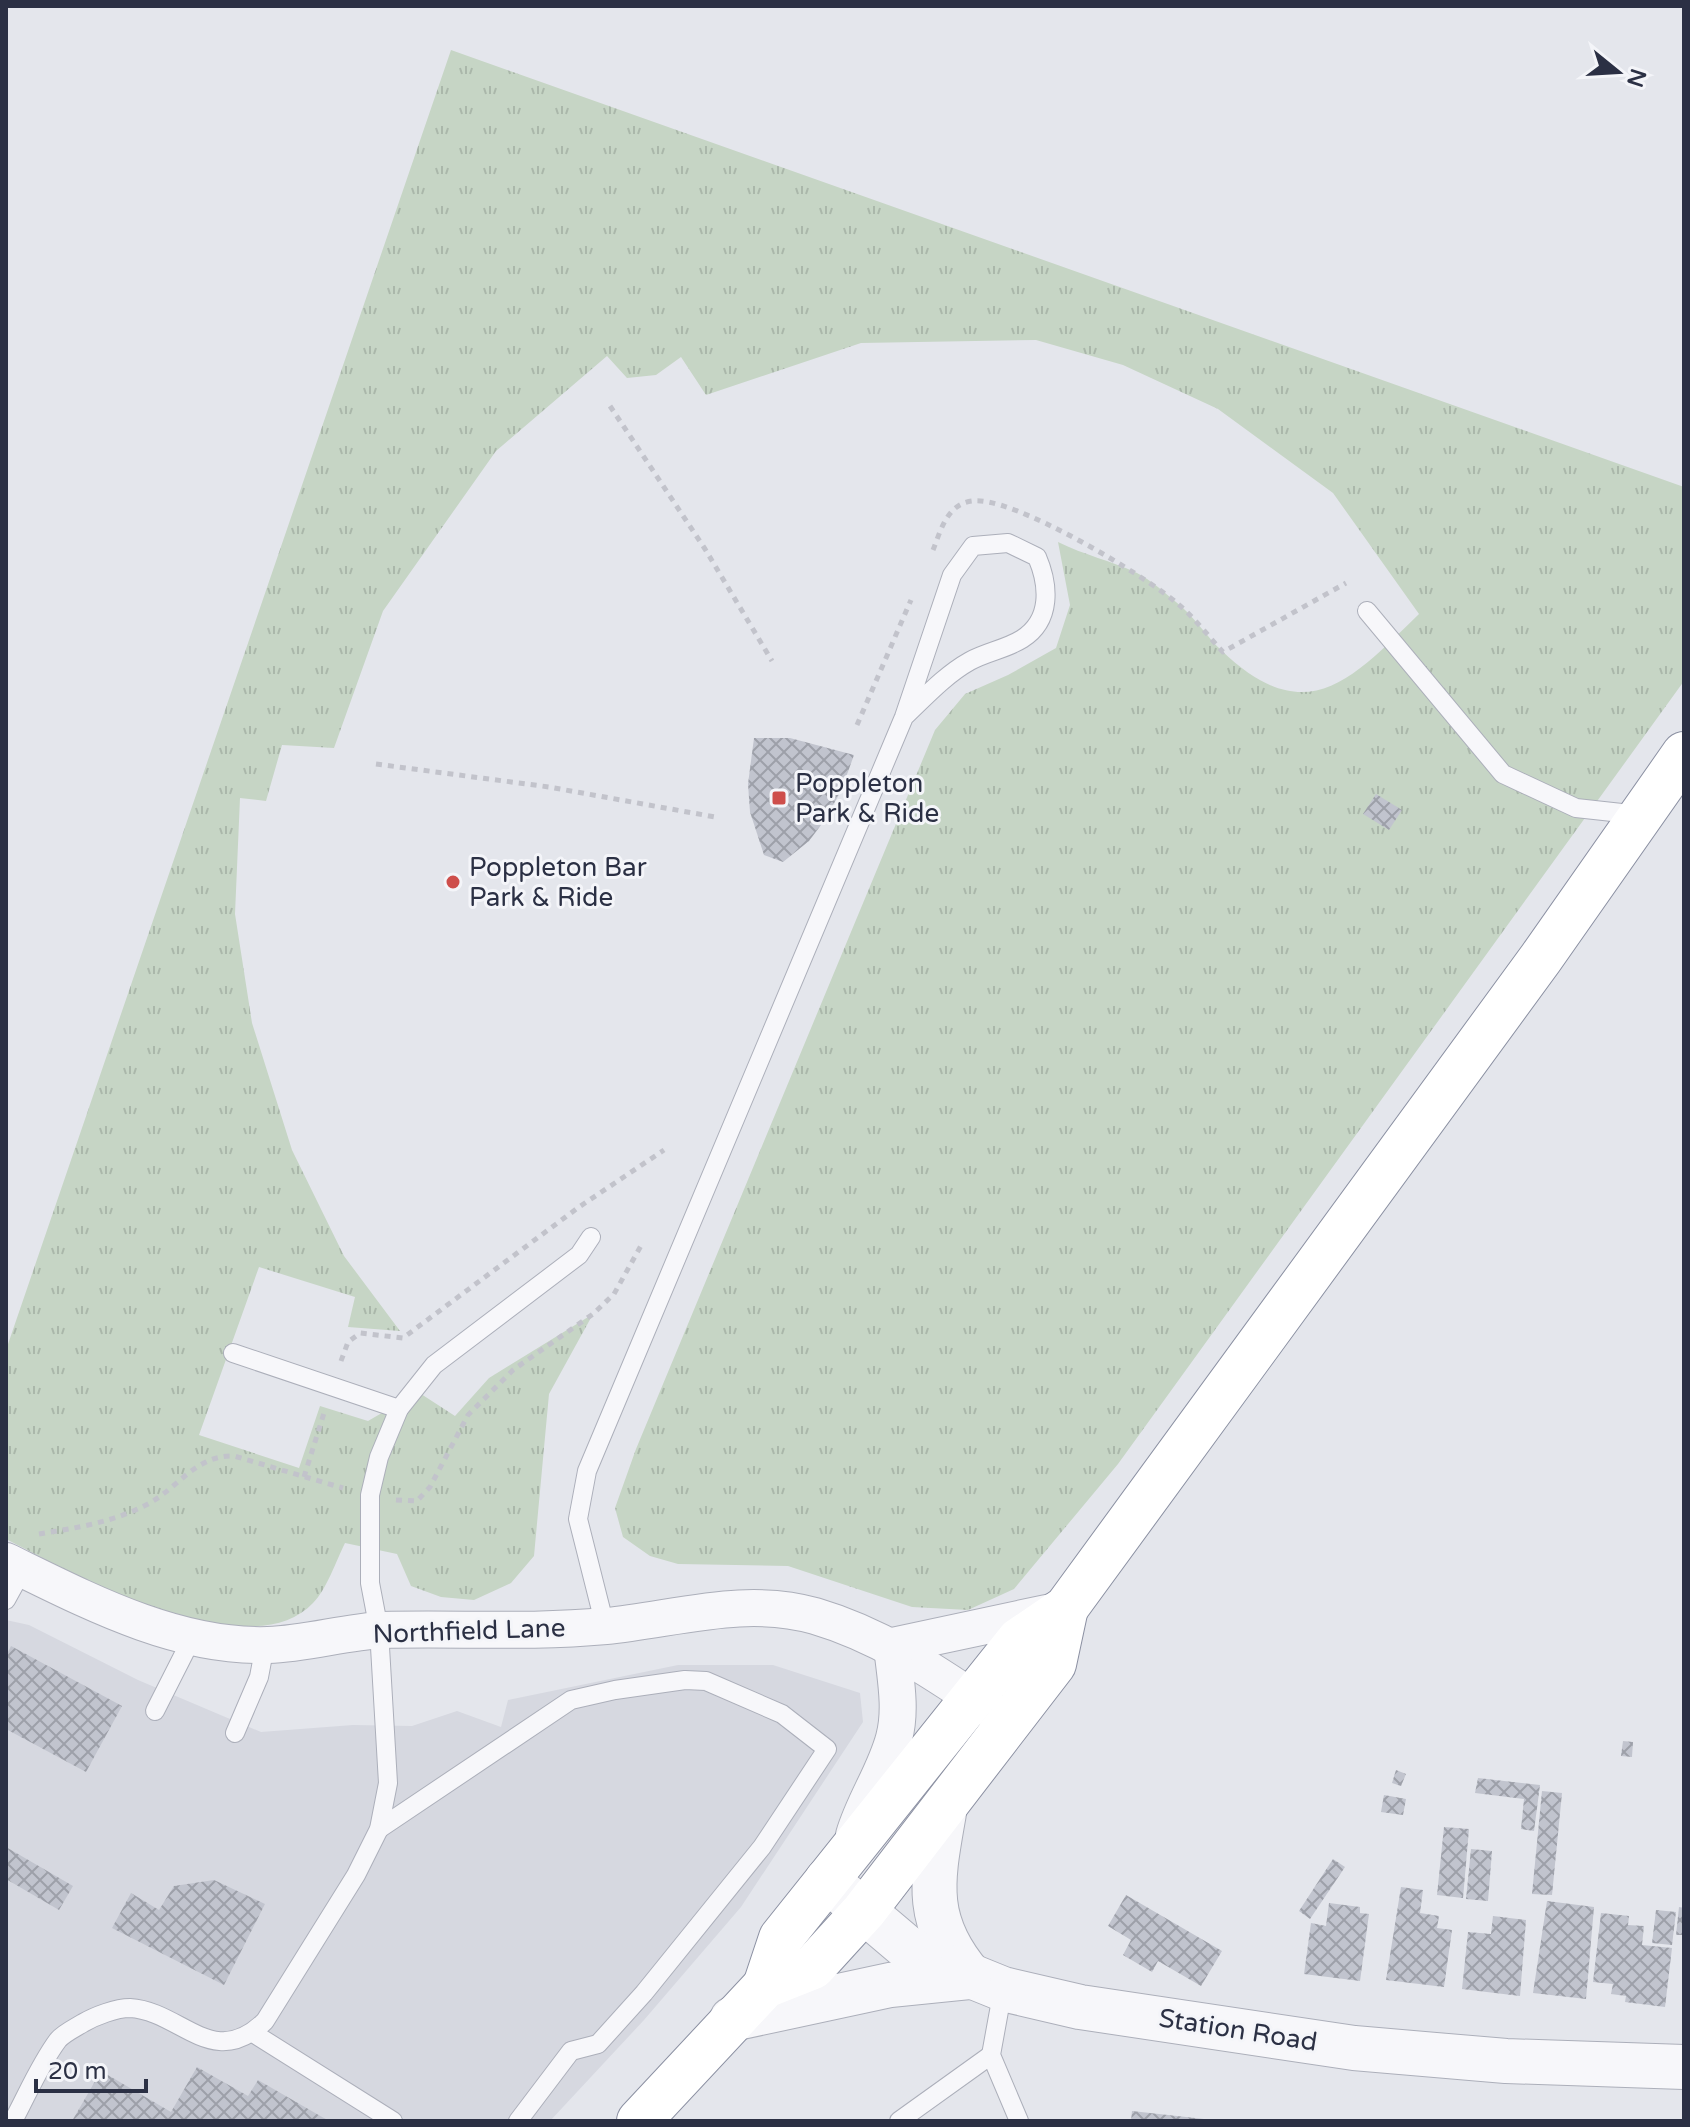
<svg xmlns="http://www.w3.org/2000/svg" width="1690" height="2127" viewBox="0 0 1690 2127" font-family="'Varela Round',sans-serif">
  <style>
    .built { fill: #d6d8e0 }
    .grass { fill: url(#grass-tufts) }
    .building { fill: url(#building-cross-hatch) }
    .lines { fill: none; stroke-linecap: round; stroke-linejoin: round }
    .service-casing { stroke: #acafba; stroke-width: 20 }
    .minor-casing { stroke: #acafba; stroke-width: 38 }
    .tertiary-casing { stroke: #acafba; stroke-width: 46 }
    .trunk-casing { stroke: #8b90a2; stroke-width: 46 }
    .path { stroke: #c2c3cb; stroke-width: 5; stroke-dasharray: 6 6; stroke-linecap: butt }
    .service { stroke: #f7f7fa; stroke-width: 18 }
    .minor { stroke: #f7f7fa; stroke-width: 36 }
    .tertiary { stroke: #f7f7fa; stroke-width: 44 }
    .trunk { stroke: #fff; stroke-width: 44 }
    .poi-dot { fill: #ce4e4b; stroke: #f4f5f9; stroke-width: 3 }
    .labels { text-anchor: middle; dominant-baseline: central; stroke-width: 6; stroke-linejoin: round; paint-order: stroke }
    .poi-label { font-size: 26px; fill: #2b3044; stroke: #f4f5f9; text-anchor: start }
    .street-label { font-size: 26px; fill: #2b3044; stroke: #f4f5f9 }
  </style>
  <defs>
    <pattern id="grass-tufts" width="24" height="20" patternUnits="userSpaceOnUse" patternTransform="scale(2)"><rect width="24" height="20" fill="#c6d5c5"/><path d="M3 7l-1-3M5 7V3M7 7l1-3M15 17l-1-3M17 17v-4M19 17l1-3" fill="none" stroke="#aab7aa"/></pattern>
    <pattern id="building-cross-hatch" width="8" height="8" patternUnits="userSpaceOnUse" patternTransform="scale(2)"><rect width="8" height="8" fill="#c1c4ce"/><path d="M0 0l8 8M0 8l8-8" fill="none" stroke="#9da0a9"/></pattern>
  </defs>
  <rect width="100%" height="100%" fill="#e4e6ec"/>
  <polygon class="built" points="6,1620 29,1625 138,1680 261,1732 353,1725 412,1726 457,1711 501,1727 508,1700 678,1665 773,1665 860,1693 863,1722 741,1907 644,2020 550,2121 6,2121"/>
  <path class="grass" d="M451 50 1684 487V681L1118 1464 1014 1589 968 1610 912 1607 788 1566 678 1564 650 1556 623 1537 615 1508 636 1449 935 730 965 694 1008 675 1056 648 1070 605 1058 542C1084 555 1112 561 1137 573 1151 580 1165 593 1176 602 1194 616 1206 636 1222 651 1307 732 1352 679 1419 614L1333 493 1218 409 1123 365 1036 340 861 343 706 395 681 357 656 375 627 378 607 356 496 451 383 611 334 748 282 745 266 801 240 798 235 914 252 1023 292 1150 344 1256 400 1331 348 1327 355 1297 259 1267 199 1435 299 1468 320 1406 368 1421 418 1392 455 1416 489 1378 593 1314 549 1394 534 1556 511 1583 474 1600 441 1597 411 1586 397 1554 345 1543C336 1561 327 1589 313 1603 249 1671 72 1573 6 1539V1350Z"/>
  <g class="building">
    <polygon points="754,738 790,738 854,755 841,791 824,821 809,841 783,862 764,855 750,812 748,784"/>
    <polygon points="1376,794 1402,810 1389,830 1363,814"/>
    <polygon points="11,1646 122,1706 86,1772 6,1729 6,1656"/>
    <polygon points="1623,1741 1633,1742 1632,1757 1621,1756"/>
    <polygon points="1396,1770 1406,1774 1401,1786 1392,1783"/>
    <polygon points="1478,1778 1540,1785 1534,1831 1521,1829 1524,1799 1475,1793"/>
    <polygon points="1542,1791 1562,1793 1552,1895 1532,1894"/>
    <polygon points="1384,1795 1406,1799 1403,1815 1381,1812"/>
    <polygon points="1444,1827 1469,1829 1463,1898 1437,1895"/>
    <polygon points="6,1847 73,1886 59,1910 6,1879"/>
    <polygon points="1471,1849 1492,1851 1488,1901 1466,1899"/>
    <polygon points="1333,1859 1345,1867 1310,1919 1299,1911"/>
    <polygon points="214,1880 265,1904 224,1985 112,1928 131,1893 159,1910 174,1886"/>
    <polygon points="1401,1887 1423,1890 1420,1913 1439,1916 1437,1928 1452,1930 1444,1987 1386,1980"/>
    <polygon points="1126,1895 1222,1951 1201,1986 1158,1961 1152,1972 1123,1955 1131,1940 1108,1926"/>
    <polygon points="1547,1901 1594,1907 1586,1999 1533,1993"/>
    <polygon points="1329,1903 1360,1907 1360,1913 1369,1914 1360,1981 1304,1974 1311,1923 1326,1926"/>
    <polygon points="1679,1907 1684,1908 1684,1935 1676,1935"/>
    <polygon points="1656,1910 1676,1912 1672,1945 1652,1943"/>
    <polygon points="1601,1913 1629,1916 1628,1925 1644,1926 1642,1945 1672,1948 1665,2007 1625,2002 1626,1996 1611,1994 1613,1984 1593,1982"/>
    <polygon points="1493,1916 1526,1920 1520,1996 1462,1989 1468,1932 1491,1934"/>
    <polygon points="197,2067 248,2096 258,2080 329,2121 72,2121 101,2071 171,2112"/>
    <polygon points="1132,2111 1204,2119 1204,2121 1131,2121"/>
  </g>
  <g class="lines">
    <defs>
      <g id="service">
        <polyline points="1367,611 1503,774 1576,808 1640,815"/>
        <polyline points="233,1353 399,1409"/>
        <polyline points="6,1600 23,1569"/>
        <path d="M605 1626 578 1519 587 1471 904 717 952 575 973 546 1008 543 1037 557C1049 585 1052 620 1022 639 1006 649 986 652 970 661 945 675 925 697 904 717"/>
        <polyline points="155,1711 192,1638"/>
        <polyline points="235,1733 259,1677 265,1645"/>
        <polyline points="379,1829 571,1700 615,1690 685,1680 706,1681 782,1714 827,1749 762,1847 644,1993 598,2044 571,2051 518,2121"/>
        <polyline points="1003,1989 991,2055 1019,2121"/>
        <polyline points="253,2033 393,2121"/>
        <path d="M13 2121C27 2095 40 2064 58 2040 64 2033 75 2028 83 2023 95 2016 116 2008 130 2008 181 2011 213 2072 265 2021L356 1875 379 1829 388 1783 379 1630 370 1583V1495L379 1457 399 1409 434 1365 579 1255 591 1237"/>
        <polyline points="899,2121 991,2055"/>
      </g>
      <g id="minor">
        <path d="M6 1561C86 1600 176 1648 268 1645 307 1644 344 1632 382 1630 458 1628 529 1633 606 1626 676 1619 745 1596 815 1616 883 1636 937 1674 995 1713"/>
        <polyline points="892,1646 1051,1612"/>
        <path d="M854 1835C864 1801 885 1772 894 1738 902 1709 895 1676 892 1646"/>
      </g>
      <g id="tertiary">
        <path d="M945 1807C933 1877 921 1919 971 1977"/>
        <polyline points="827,1880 905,1946 924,1957 1003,1989 1080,2007 1354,2048 1506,2061 1684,2067"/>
        <polyline points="732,2019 890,1985 969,1977"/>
      </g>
      <g id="trunk">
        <polyline points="765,1986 781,1938 1019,1640 1066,1608 1541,958 1684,754"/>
        <polyline points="639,2121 765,1986 813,1967 864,1911 1054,1664 1066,1608"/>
      </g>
    </defs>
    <use href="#service" class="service-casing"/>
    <use href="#minor" class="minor-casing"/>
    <use href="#tertiary" class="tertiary-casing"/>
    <use href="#trunk" class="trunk-casing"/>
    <g class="path">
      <polyline points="610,406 705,549 772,661"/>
      <path d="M933 550C941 530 947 504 972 501 1012 495 1145 576 1177 603 1194 617 1208 636 1223 652L1346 583"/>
      <polyline points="857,725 911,600"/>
      <polyline points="376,764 549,787 715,817"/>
      <polyline points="341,1361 348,1342 360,1333 403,1338 579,1207 664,1150"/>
      <polyline points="304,1477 324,1413"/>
      <polyline points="396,1500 417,1501 430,1487 468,1415 513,1370 593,1314 614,1294 643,1242"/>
      <path d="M39 1534C76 1528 114 1522 148 1504 179 1487 196 1455 234 1456L343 1488"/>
    </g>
    <use href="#service" class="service"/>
    <use href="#minor" class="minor"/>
    <use href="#tertiary" class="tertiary"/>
    <use href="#trunk" class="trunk"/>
  </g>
  <g class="poi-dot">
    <rect x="771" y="790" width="16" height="16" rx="4"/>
    <circle cx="453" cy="882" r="8"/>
  </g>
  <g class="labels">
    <g class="poi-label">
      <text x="795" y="783">Poppleton<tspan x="795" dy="30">Park &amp; Ride</tspan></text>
      <text x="469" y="867">Poppleton Bar<tspan x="469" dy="30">Park &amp; Ride</tspan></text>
    </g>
    <g class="street-label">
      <text transform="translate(469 1631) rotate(-2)">Northfield Lane</text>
      <text transform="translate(1238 2030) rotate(9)">Station Road</text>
    </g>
  </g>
  <rect width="1690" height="2127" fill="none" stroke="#2b3044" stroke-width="16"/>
  <g transform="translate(1618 72) rotate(108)" stroke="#f4f5f9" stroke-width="6" paint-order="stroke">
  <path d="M0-6L14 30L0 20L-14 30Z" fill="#2b3044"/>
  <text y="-12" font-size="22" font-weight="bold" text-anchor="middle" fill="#2b3044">N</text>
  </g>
  <path d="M36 2079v12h110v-12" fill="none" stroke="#2b3044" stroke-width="4"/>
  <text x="48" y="2079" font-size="24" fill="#2b3044" stroke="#f4f5f9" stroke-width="6" paint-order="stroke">20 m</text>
</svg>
